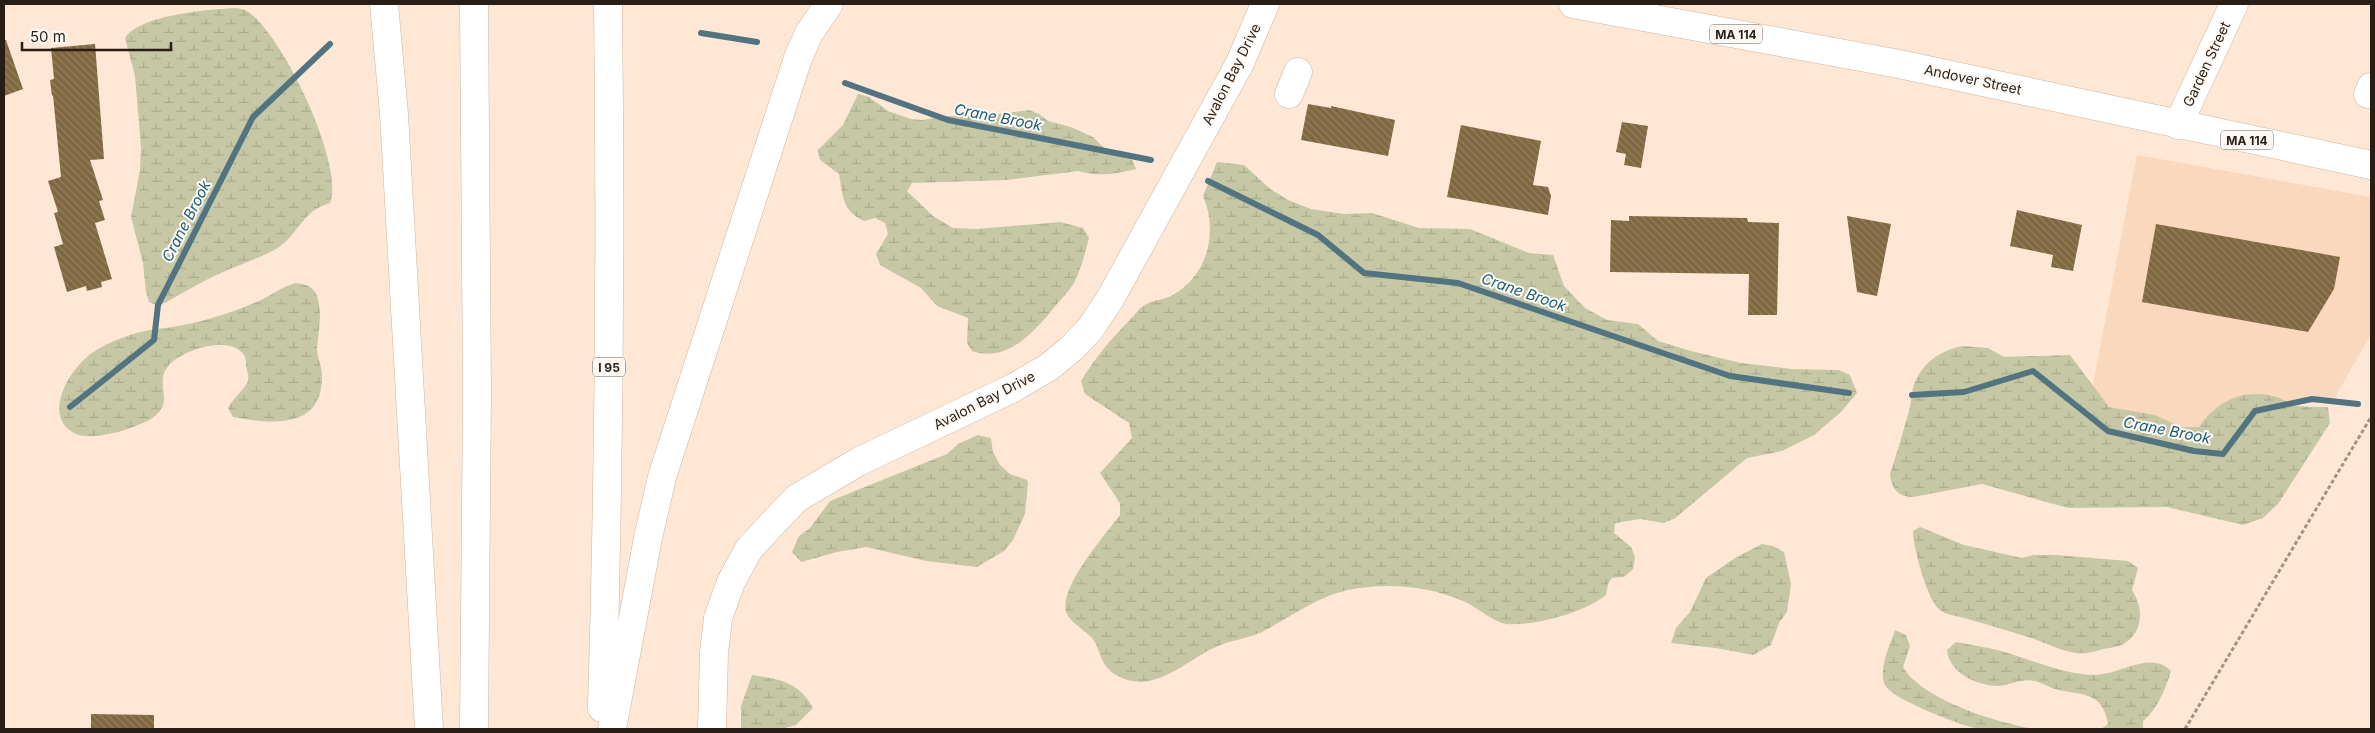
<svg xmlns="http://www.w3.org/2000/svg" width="2375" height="733" viewBox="0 0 2375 733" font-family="Inter,sans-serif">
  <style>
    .built { fill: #fad8bd }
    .wetland { fill: url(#wetland-marsh) }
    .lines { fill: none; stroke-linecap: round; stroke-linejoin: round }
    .stream { stroke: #517480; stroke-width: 6 }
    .building { fill: url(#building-back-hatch) }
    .minor-casing { stroke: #cfb59f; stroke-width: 29 }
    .major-casing { stroke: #cfb59f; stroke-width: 29 }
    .highway-casing { stroke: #cfb59f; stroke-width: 29 }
    .path { stroke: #a49284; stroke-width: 3; stroke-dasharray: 4 2.5; stroke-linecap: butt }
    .minor { stroke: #fff; stroke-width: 28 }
    .major { stroke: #fff; stroke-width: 28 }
    .highway { stroke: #fff; stroke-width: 28 }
    .labels { text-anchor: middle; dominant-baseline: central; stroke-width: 4; stroke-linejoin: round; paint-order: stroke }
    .shield { fill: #fef8f4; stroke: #685f59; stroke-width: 1 }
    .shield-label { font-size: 12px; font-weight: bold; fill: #281e16 }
    .street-label { font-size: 14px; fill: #281e16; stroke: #fef8f4 }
    .water-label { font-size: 15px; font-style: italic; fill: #196076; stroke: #fef8f4 }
  </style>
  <defs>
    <pattern id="wetland-marsh" width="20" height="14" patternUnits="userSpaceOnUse" patternTransform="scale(1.25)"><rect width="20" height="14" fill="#c6c8a5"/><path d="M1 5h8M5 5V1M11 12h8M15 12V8" fill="none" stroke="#aaab8d"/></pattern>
    <pattern id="building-back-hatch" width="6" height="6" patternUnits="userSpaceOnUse" patternTransform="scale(1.25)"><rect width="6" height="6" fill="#81673f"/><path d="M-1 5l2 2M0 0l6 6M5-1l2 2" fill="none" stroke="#938064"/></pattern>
  </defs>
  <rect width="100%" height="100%" fill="#fee7d5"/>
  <polygon class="built" points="2137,155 2371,197 2371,334 2333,401 2312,399 2255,411 2223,454 2087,415"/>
  <g class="wetland">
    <path d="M236 8C240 9 244 9 247 11 282 33 345 165 330 203 301 211 299 235 276 249 260 258 240 264 223 272 203 281 184 292 165 303L156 305 149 302 146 292 143 263 131 217 140 170 141 147 135 76 125 38C139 15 211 9 236 8Z"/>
    <path d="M858 94 869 97 888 111 911 119 922 120 946 116H981L1029 110 1039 114 1048 121 1071 127 1093 137 1110 154 1132 160 1136 169C1116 174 1098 177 1078 171L1007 180 912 183 907 191 933 216 953 228 977 229 1060 222 1083 228 1089 238C1085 253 1081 269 1074 283 1070 290 1063 297 1057 304 1037 329 1008 364 972 351L967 343 968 318 937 306 921 288 880 265 876 254 888 234 885 223 875 218 864 221C842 211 843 196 839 174L820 160 818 150 843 125Z"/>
    <path d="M1217 162 1244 165 1269 188 1288 200 1311 209 1344 214 1372 213 1419 228 1470 229 1529 253 1553 255 1564 286 1585 308 1607 320 1638 324 1658 341 1691 351 1741 363 1792 369 1839 370 1850 375 1857 393 1841 412 1814 435 1782 451 1747 458 1674 519 1663 523 1640 519 1615 523 1614 533 1631 547 1635 557 1633 569 1624 577 1612 578 1608 584 1606 595C1584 613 1534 626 1506 624 1494 622 1475 606 1463 601 1431 587 1394 583 1360 588 1323 592 1296 614 1264 631 1250 638 1232 640 1218 646 1187 659 1157 693 1122 678 1096 667 1103 647 1089 635 1082 629 1071 622 1067 614 1056 590 1105 535 1120 515V503L1100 473 1132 438 1129 423 1085 394 1081 381C1097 356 1108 342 1129 321 1134 316 1139 308 1145 305 1152 300 1163 300 1171 296 1207 277 1219 233 1203 196Z"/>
    <path d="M295 283C303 284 310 285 315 292 324 308 318 332 317 349 317 358 322 366 322 375 323 430 273 424 233 417L228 408C233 398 245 389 248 381 249 377 247 370 246 366 246 363 246 358 244 355 230 334 182 350 169 365 153 384 175 400 155 416 141 427 94 442 76 434 40 417 70 368 92 353 109 341 135 332 156 329 193 325 227 315 261 300 273 294 282 287 295 283Z"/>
    <path d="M1963 346 1988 348 2004 357 2070 355 2109 407 2155 415 2181 427H2199C2216 402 2242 389 2272 396 2281 397 2289 404 2297 406 2307 407 2318 407 2328 407L2330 423 2278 504 2263 518 2243 525 2167 507 2068 508 1982 484 1913 497C1898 497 1891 488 1890 474 1897 453 1903 432 1909 411 1911 403 1911 396 1913 388 1920 364 1940 350 1963 346Z"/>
    <polygon points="978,435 991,438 993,452 1000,465 1010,474 1027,480 1028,483 1025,514 1013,540 1004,551 977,567 926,561 866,547 837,552 801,562 792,552 799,536 810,528 830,501 947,454 958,444"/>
    <path d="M1920 527 1964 545 2022 558 2033 555H2057L2128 561 2138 568 2132 590C2144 609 2144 633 2122 645 2116 647 2109 648 2103 649 2094 652 2086 654 2077 653 2064 652 2050 645 2037 640 2013 632 1989 625 1964 618 1957 616 1945 615 1939 609 1927 599 1913 547 1913 531Z"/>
    <polygon points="1762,544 1773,546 1784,552 1791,584 1787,612 1779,623 1771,645 1753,655 1716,648 1671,643 1676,628 1690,612 1706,578 1735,558"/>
    <path d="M1895 630 1906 635 1910 646 1903 667C1922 700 1998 723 2035 729 2017 729 1999 731 1981 729 1966 728 1891 699 1885 685 1878 669 1890 645 1895 630Z"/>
    <path d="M1956 642C1971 645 1986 647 2001 651 2029 659 2065 675 2095 675 2120 675 2150 650 2171 671 2166 688 2157 710 2143 721V729H2101L2108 724C2102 690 2082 696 2055 689 2048 687 2041 682 2034 681 2023 678 2010 685 1999 686 1977 686 1949 673 1947 650Z"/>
    <path d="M752 675C779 679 799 682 813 708L796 725 781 729H741V706Z"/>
  </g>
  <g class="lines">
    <g class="stream">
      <polyline points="701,33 757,42"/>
      <polyline points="845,83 948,120 1151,160"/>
      <polyline points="1208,181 1318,235 1364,273 1458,283 1730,376 1849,393"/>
      <polyline points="1912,395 1964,392 2033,371 2108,431 2194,451 2223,454 2255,411 2312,399 2358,404"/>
      <polyline points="70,407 154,340 158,305 253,117 330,44"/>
    </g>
  </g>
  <g class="building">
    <polygon points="4,40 6,40 23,89 4,96"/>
    <polygon points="95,44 104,159 90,160 103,200 99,201 105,220 95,223 112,279 101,282 102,287 87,291 86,286 67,292 54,247 63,244 54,213 58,212 48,181 61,177 53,95 52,96 50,80 54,79 51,48"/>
    <polygon points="1308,104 1331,108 1331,106 1395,120 1388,156 1301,140"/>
    <polygon points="1622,122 1648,126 1641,168 1624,165 1626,154 1616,152"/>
    <polygon points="1461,125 1541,141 1533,185 1548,187 1551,196 1548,215 1447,197"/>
    <polygon points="2017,210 2082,225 2073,271 2051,267 2053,255 2010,246"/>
    <polygon points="1629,216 1747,218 1748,222 1779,223 1777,315 1748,315 1749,274 1610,272 1611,220 1629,221"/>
    <polygon points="1847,216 1891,224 1877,296 1857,292"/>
    <polygon points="2156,224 2340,257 2334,289 2308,332 2142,302"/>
    <polygon points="91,714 154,715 154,729 91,729"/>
  </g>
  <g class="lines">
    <defs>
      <g id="minor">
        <polyline points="1289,94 1298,72"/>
        <polyline points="2368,94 2371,87"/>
        <polyline points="712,729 714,653 718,618 731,582 749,549 771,525 797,498 858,462 1013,388 1049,367 1072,348 1090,329 1110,299 1240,63 1265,4"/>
      </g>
      <polyline id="major" points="2178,125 2234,4"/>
      <g id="highway">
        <polyline points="384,4 394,114 429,729"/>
        <polyline points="1573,4 1899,64 2371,165"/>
        <path d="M602 708C609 473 611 239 608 4"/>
        <polyline points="474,729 477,393 474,4"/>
        <polyline points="612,729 648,538 662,477 798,58 809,33 829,4"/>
      </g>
    </defs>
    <use href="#minor" class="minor-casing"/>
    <use href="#major" class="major-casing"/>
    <use href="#highway" class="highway-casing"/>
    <polyline class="path" points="2185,729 2371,417"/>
    <use href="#minor" class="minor"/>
    <use href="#major" class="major"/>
    <use href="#highway" class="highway"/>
  </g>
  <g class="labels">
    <g class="shield">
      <rect x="1710" y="24.5" width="52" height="19" rx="4"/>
      <rect x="2221" y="130.5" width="52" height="19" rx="4"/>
      <rect x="593" y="357.5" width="32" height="19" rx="4"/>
    </g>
    <g class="shield-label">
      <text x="1736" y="34">MA 114</text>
      <text x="2247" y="140">MA 114</text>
      <text x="609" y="367">I 95</text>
    </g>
    <g class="street-label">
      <text transform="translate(2206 64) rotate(-65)">Garden Street</text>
      <text transform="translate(1231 74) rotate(-63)">Avalon Bay Drive</text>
      <text transform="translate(1973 79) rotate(12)">Andover Street</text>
      <text transform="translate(984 400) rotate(-27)">Avalon Bay Drive</text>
    </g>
    <g class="water-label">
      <text transform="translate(998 117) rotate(11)">Crane Brook</text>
      <text transform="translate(186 221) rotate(-63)">Crane Brook</text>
      <text transform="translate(1524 292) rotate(19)">Crane Brook</text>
      <text transform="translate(2167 430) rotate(11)">Crane Brook</text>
    </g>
  </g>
  <rect width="2375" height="733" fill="none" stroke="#281e16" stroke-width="10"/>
  <path d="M22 42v8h149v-8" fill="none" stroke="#281e16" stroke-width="2.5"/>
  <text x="30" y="42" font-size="15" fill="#281e16" stroke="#fef8f4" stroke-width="4" paint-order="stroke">50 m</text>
</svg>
